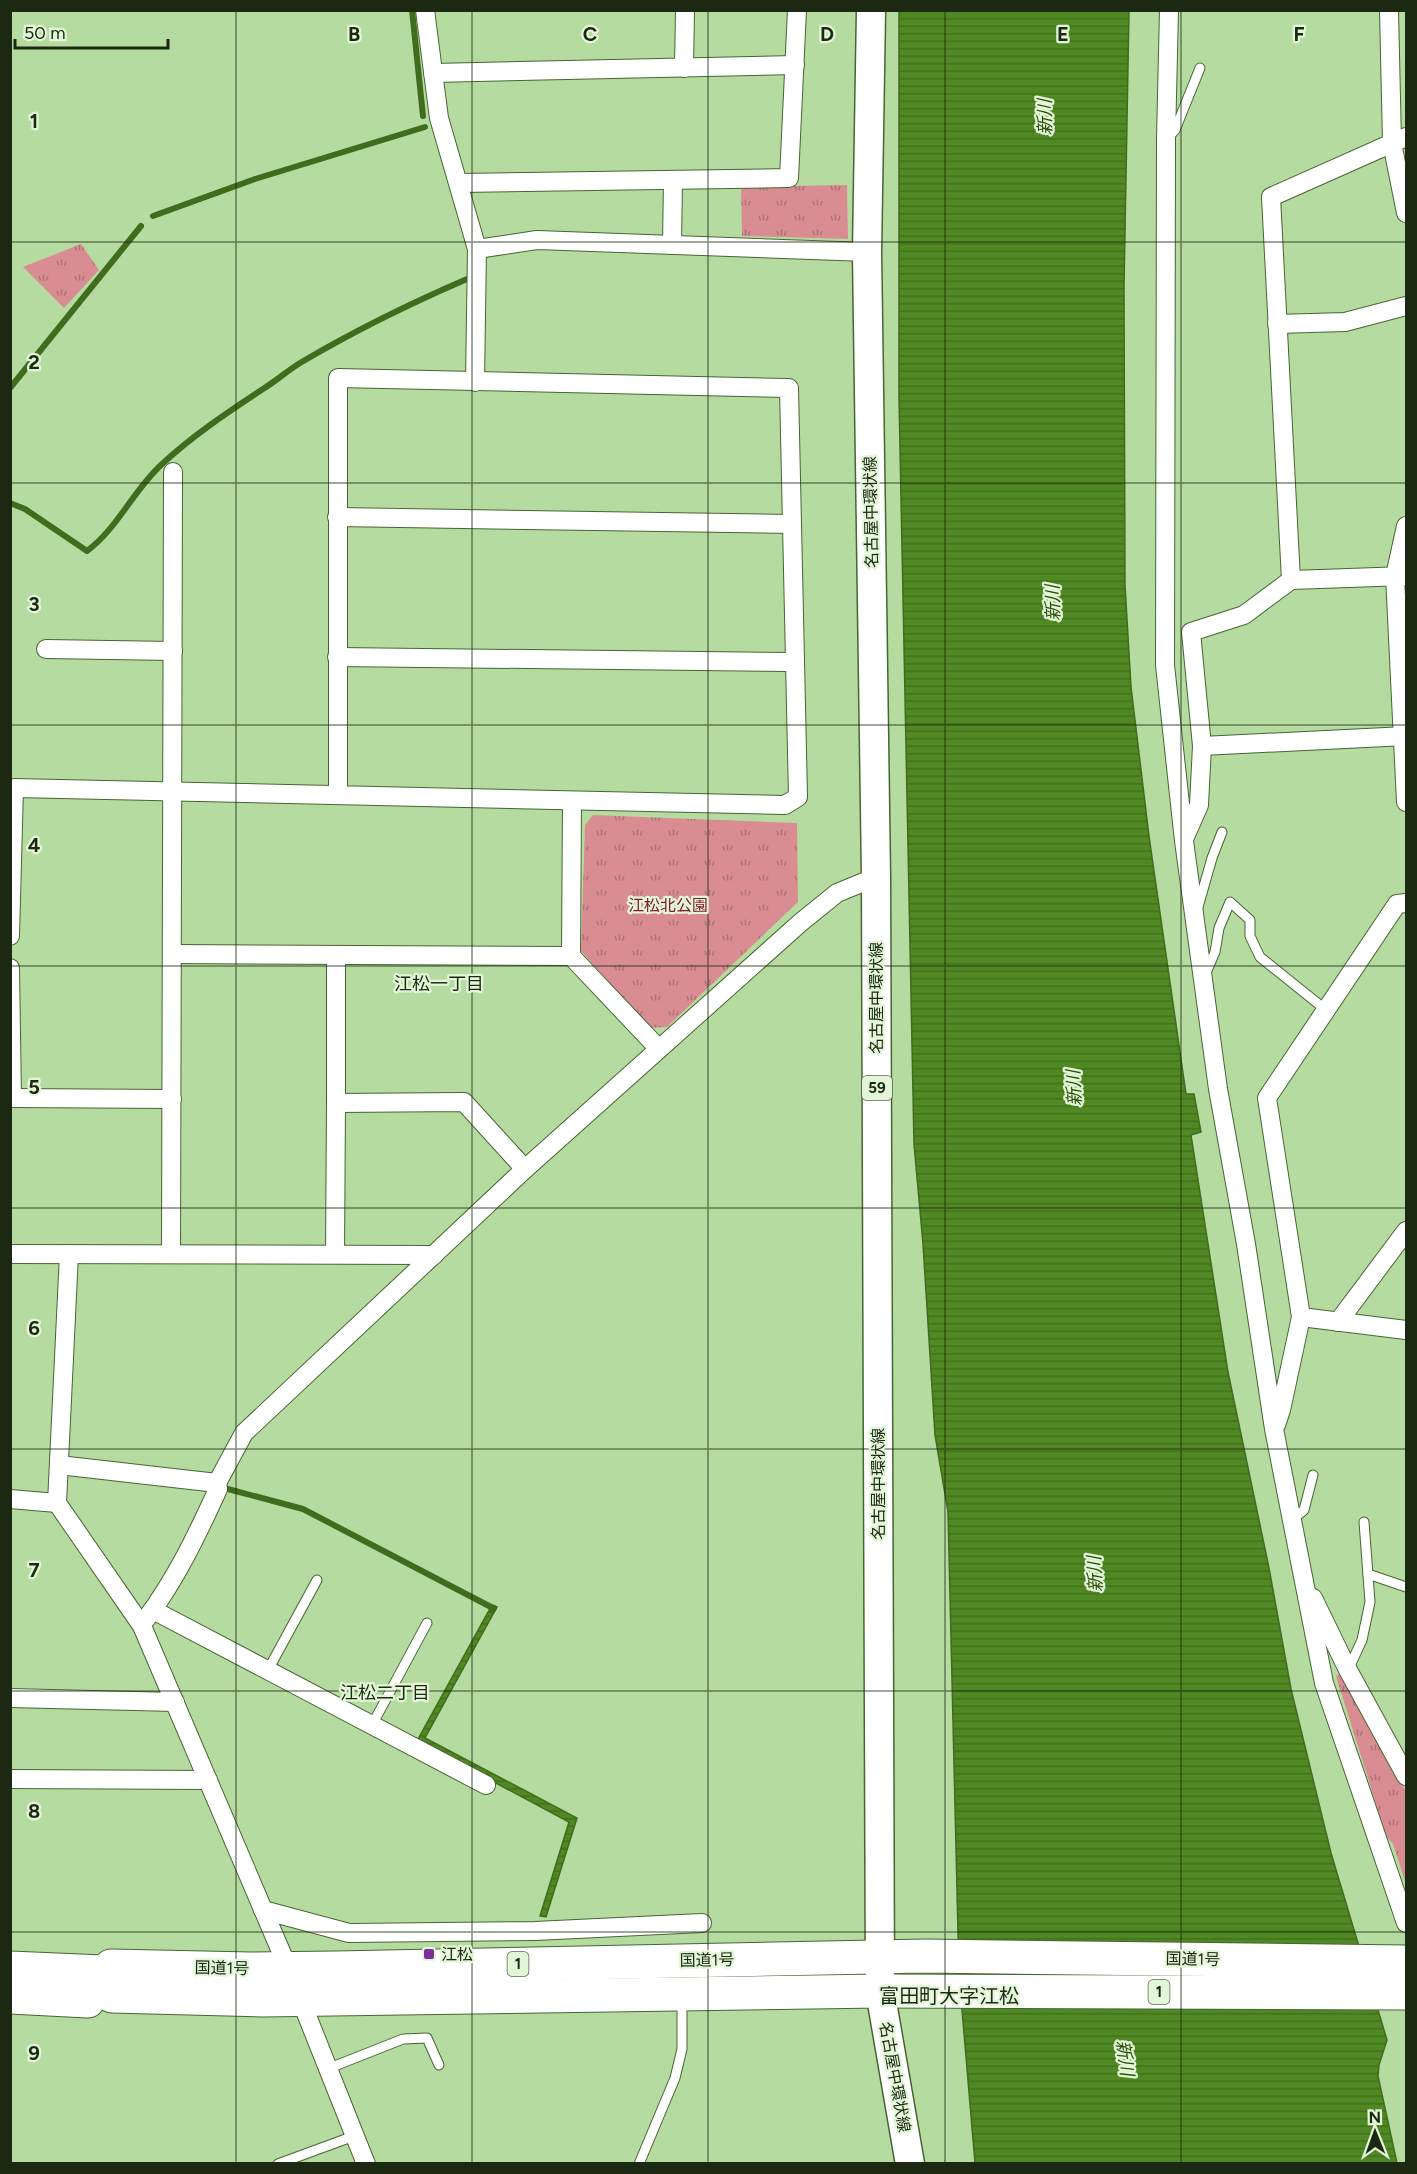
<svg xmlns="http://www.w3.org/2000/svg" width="1417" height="2174" viewBox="0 0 1417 2174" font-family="Figtree,'Noto Sans JP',sans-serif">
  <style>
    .grass { fill: url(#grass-tufts) }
    .water { fill: url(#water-rules); stroke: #406c1e; stroke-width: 1.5 }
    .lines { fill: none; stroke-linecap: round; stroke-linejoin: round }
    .stream { stroke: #406c1e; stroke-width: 6 }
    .lane-casing { stroke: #466631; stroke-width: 11 }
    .street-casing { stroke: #466631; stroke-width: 20 }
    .primary-casing { stroke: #466631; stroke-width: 31 }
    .highway-casing { stroke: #466631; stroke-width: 35 }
    .lane { stroke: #fff; stroke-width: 9 }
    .street { stroke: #fff; stroke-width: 18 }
    .primary { stroke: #fff; stroke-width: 28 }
    .highway { stroke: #fff; stroke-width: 33 }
    .grid { fill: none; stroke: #1b2812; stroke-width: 1.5; stroke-opacity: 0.55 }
    .poi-dot { fill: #7d2d9d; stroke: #e3f6d8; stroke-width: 2 }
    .labels { text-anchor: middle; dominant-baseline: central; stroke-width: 4.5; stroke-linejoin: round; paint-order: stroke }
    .shield { fill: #e3f6d8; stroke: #57664d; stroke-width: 1.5 }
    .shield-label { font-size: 15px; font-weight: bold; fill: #1b2812 }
    .street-label { font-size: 16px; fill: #1b2812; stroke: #e3f6d8 }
    .park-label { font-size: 16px; fill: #821830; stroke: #e3f6d8 }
    .poi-label { font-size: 16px; fill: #1b2812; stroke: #e3f6d8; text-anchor: start }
    .water-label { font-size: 18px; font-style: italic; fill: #2a4f08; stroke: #e3f6d8 }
    .neighbourhood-label { font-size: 18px; fill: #1b2812; stroke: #e3f6d8 }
    .quarter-label { font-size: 20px; fill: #1b2812; stroke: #e3f6d8 }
    .grid-label { font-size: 20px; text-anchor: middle; font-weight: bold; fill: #1b2812; stroke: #e3f6d8; stroke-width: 4.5; stroke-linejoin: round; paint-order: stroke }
  </style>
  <defs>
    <pattern id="grass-tufts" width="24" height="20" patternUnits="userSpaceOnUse" patternTransform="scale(1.5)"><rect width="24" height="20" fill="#d98d93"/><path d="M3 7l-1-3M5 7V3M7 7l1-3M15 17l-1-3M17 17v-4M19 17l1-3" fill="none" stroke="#af7377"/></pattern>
    <pattern id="water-rules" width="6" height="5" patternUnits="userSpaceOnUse" patternTransform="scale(1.5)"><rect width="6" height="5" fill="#508923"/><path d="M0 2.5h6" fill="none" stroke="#42701d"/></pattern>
  </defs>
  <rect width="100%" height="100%" fill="#b6dba1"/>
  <g class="grass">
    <polygon points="847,185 848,239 742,236 741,187"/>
    <polygon points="81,244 99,270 64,308 23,267"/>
    <polygon points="593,815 797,823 798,902 667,1027 650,1028 581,951 585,825"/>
    <polygon points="1344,1672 1397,1770 1406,1793 1406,1884 1393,1844 1386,1836 1336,1676"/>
  </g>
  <g class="water">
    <polygon points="899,11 1129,11 1124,287 1125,585 1131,687 1149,836 1186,1094 1194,1094 1201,1132 1191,1135 1228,1372 1269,1568 1291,1689 1331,1853 1387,2040 1379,2065 1378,2076 1397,2163 975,2163 959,1974 948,1512 935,1435 923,1244 914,1144 899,398"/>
    <polygon points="492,1605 497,1607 425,1738 577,1818 546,1917 540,1916 569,1822 417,1741"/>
  </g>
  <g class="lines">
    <g class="stream">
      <polyline points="412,10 423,116"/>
      <polyline points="153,216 255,179 425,127"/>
      <polyline points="10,388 141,226"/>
      <path d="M10 503 25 509 87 551C117 529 133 491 161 465 192 436 228 412 263 389 276 381 287 371 300 363 354 331 409 304 467 279"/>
      <polyline points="224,1488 303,1509 491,1607 494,1608 492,1611"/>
    </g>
    <defs>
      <g id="lane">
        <polyline points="1168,138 1175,130 1200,68"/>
        <polyline points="1198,907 1212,858 1222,832"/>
        <polyline points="1205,975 1215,952 1219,928 1230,902 1250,920 1250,936 1260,957 1326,1010"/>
        <polyline points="1292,1520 1304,1510 1313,1475"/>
        <polyline points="1368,1574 1406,1587"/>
        <polyline points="268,1670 317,1580"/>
        <polyline points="1348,1670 1362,1640 1370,1602 1364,1522"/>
        <polyline points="372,1725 427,1623"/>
        <polyline points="327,2069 403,2039 427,2038 439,2065"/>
        <polyline points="278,2164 354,2136"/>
        <polyline points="639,2164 675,2078 682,2049 682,2000"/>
      </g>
      <g id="street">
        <polyline points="425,10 439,118 477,249 475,382"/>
        <polyline points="1169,10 1166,139 1165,665 1184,841 1218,1089 1246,1244 1274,1429 1324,1683 1406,1923"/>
        <polyline points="1389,10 1392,143 1406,213"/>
        <polyline points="684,68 685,10"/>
        <polyline points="433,73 795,65"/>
        <polyline points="1406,137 1271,197 1291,580 1406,576"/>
        <polyline points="459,183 789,178 797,10"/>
        <polyline points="672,245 673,180"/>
        <polyline points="477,249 537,240 867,252"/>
        <polyline points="1277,324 1345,322 1406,306"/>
        <polyline points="337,517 791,524"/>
        <polyline points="1406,526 1395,576 1406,802"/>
        <polyline points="1291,580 1244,615 1191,632 1202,746 1406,736"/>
        <polyline points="46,649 173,651"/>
        <polyline points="337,657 795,662"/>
        <polyline points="572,801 571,956 659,1049"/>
        <polyline points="1184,839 1199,805 1202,746"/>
        <polyline points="1406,903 1397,904 1267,1098 1301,1317 1406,1330"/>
        <path d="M10 936 14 788C271 794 528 800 785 805L798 797 789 388 338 378V795"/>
        <polyline points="172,954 571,956"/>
        <polyline points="336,955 336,1103 464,1102 525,1169"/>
        <polyline points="10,968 12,1098"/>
        <polyline points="10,1098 172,1099"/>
        <polyline points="10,1254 434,1255"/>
        <polyline points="69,1254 57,1503 142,1626 288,1968 366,2164"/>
        <polyline points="171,1254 173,472"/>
        <polyline points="335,1254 336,1103"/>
        <polyline points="1338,1322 1406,1231"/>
        <polyline points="1276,1425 1281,1410 1301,1317"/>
        <polyline points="59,1465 217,1483 244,1433 525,1169 800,923 837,893 876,877"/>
        <polyline points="10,1499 57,1503"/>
        <polyline points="1313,1598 1348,1670 1406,1776"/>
        <polyline points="153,1610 486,1785"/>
        <path d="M146 1619C176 1579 197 1535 218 1489L217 1483"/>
        <polyline points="10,1698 175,1702"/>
        <polyline points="10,1779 208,1780"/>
        <polyline points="263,1910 349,1933 535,1931 702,1923"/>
      </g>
      <polyline id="primary" points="871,10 867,252 876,877 880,1991 910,2164"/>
      <g id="highway">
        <polyline points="10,1968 103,1972 111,1966 250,1969 336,1968 925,1956 1406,1962"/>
        <polyline points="63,1989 102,1991 112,1996 262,2000 880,1991 1406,1993"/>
        <polyline points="10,1997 88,2001"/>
      </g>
    </defs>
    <use href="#lane" class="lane-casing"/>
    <use href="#street" class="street-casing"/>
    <use href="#primary" class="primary-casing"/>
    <use href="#highway" class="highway-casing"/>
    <use href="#lane" class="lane"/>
    <use href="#street" class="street"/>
    <use href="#primary" class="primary"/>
    <use href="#highway" class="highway"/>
  </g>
  <path class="grid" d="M236 10V2164M472 10V2164M708 10V2164M945 10V2164M1181 10V2164M10 242H1406M10 483H1406M10 725H1406M10 966H1406M10 1208H1406M10 1449H1406M10 1691H1406M10 1932H1406"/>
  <rect class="poi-dot" x="423" y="1948" width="12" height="12" rx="3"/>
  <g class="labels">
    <g class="shield">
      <rect x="862" y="1076" width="30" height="24" rx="4.5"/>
      <rect x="507.5" y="1952" width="21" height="24" rx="4.5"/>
      <rect x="1148.5" y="1980" width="21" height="24" rx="4.5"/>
    </g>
    <g class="shield-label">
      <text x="877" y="1088">59</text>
      <text x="518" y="1964">1</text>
      <text x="1159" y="1992">1</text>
    </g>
    <g class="street-label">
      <text transform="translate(871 512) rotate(-91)">名古屋中環状線</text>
      <text transform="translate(876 998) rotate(-90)">名古屋中環状線</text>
      <text transform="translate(878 1484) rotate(-90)">名古屋中環状線</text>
      <text transform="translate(1193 1959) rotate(1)">国道1号</text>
      <text transform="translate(707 1960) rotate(-1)">国道1号</text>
      <text transform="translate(222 1968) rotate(1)">国道1号</text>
      <text transform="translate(895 2077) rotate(80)">名古屋中環状線</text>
    </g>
    <g class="park-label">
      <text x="668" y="905">江松北公園</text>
    </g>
    <g class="poi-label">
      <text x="441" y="1954">江松</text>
    </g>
    <g class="water-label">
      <text transform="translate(1045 117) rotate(-91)">新川</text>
      <text transform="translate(1053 603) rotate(-92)">新川</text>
      <text transform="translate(1074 1088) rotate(-93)">新川</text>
      <text transform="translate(1095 1574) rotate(-93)">新川</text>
      <text transform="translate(1125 2058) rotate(82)">新川</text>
    </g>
    <g class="neighbourhood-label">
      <text x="439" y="984">江松一丁目</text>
      <text x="385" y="1693">江松二丁目</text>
    </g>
    <g class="quarter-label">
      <text x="949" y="1996">富田町大字江松</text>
    </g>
  </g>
  <g class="grid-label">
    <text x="354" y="41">B</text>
    <text x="590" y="41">C</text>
    <text x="827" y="41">D</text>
    <text x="1063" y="41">E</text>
    <text x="1299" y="41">F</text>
    <text x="34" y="128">1</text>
    <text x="34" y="369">2</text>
    <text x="34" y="611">3</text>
    <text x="34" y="852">4</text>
    <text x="34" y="1094">5</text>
    <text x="34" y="1335">6</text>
    <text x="34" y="1577">7</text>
    <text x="34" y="1818">8</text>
    <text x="34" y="2060">9</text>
  </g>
  <rect width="1417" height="2174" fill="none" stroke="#1b2812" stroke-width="24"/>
  <g transform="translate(1375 2132) rotate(359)" stroke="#e3f6d8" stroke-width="4.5" paint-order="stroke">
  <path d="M0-4.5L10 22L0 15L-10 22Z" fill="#1b2812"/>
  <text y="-9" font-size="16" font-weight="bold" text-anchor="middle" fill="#1b2812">N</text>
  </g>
  <path d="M15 39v9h153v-9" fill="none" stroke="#1b2812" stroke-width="3"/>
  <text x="24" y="39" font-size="18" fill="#1b2812" stroke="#e3f6d8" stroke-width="4.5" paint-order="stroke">50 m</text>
</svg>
